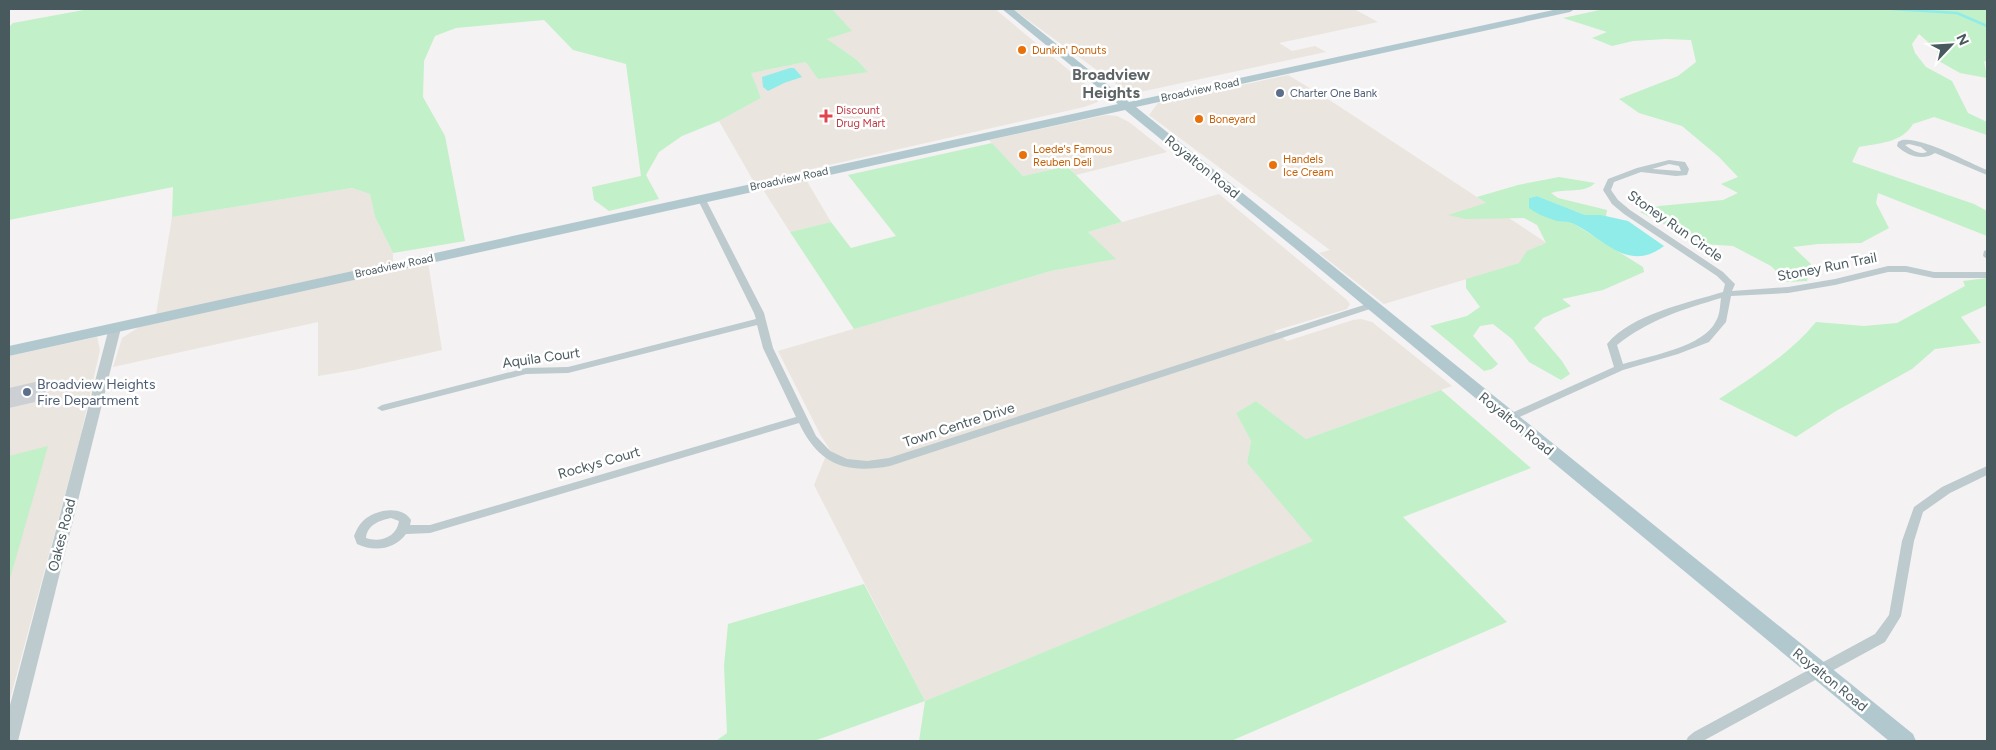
<svg xmlns="http://www.w3.org/2000/svg" width="1996" height="750" viewBox="0 0 1996 750" font-family="Figtree,sans-serif">
  <style>
    .commercial { fill: #eae5df }
    .green { fill: #c2f0c8 }
    .water { fill: #90ece8 }
    .lines { fill: none; stroke-linecap: round; stroke-linejoin: round }
    .stream { stroke: #90ece8; stroke-width: 2.5 }
    .building { fill: #ccd0d4 }
    .minor { fill: #bdcace; fill-rule: evenodd }
    .tertiary { fill: #bdcace; fill-rule: evenodd }
    .primary { fill: #b2c8cf; fill-rule: evenodd }
    .food-dot { fill: #e8710a; stroke: #fff; stroke-width: 2 }
    .service-dot { fill: #5c6f8a; stroke: #fff; stroke-width: 2 }
    .health-dot { fill: #e0444e; stroke: #fff; stroke-width: 2 }
    .labels { text-anchor: middle; dominant-baseline: central; stroke-width: 5; stroke-linejoin: round; paint-order: stroke }
    .far-food-label { font-size: 11px; fill: #c56008; stroke: #fff; text-anchor: start }
    .far-street-label { font-size: 11px; fill: #495a5f; stroke: #fff }
    .far-service-label { font-size: 11px; fill: #4e5e75; stroke: #fff; text-anchor: start }
    .far-health-label { font-size: 11px; fill: #be3a42; stroke: #fff; text-anchor: start }
    .street-label { font-size: 14px; fill: #495a5f; stroke: #fff }
    .service-label { font-size: 14px; fill: #4e5e75; stroke: #fff; text-anchor: start }
    .far-district-label { font-size: 16px; font-weight: bold; fill: #5e6466; stroke: #fff }
  </style>
  <rect width="100%" height="100%" fill="#f4f2f2"/>
  <g class="commercial">
    <polygon points="832,9 995,9 1088,86 1097,96 1098,102 1084,107 754,182 719,121 761,98 750,73 806,62 868,72 857,60 827,39 851,31"/>
    <polygon points="1013,9 1354,9 1378,22 1279,43 1292,51 1315,46 1326,52 1140,92 1123,89"/>
    <polygon points="1288,75 1334,103 1559,251 1384,304 1319,253 1330,250 1149,115 1158,103"/>
    <polygon points="1106,115 1117,116 1129,122 1167,152 1076,175 1067,166 1023,176 989,140"/>
    <polygon points="805,178 831,222 790,232 762,188"/>
    <polygon points="352,188 370,194 375,217 393,253 393,262 156,315 172,217"/>
    <polygon points="1219,194 1347,300 1350,304 1347,309 1274,331 1287,341 1353,320 1361,319 1372,322 1452,386 1306,439 1256,401 1236,413 1251,441 1247,463 1314,541 925,701 814,485 829,448 821,436 778,351 1051,271 1115,259 1088,232"/>
    <polygon points="428,262 442,350 354,370 318,376 318,322 113,367 122,338 139,327"/>
    <polygon points="97,337 100,350 80,438 9,703 9,356"/>
  </g>
  <g class="green">
    <polygon points="89,9 832,9 852,31 827,39 857,60 868,72 818,79 806,62 751,73 761,98 719,121 682,136 659,152 646,175 659,199 609,211 594,200 592,187 641,176 626,64 573,50 544,20 456,28 435,36 424,61 423,97 445,136 465,241 393,253 375,217 370,194 352,188 172,217 173,187 9,220 9,27 13,23"/>
    <path d="M1604 9H1987V62L1984 61 1987 78 1960 73 1937 60V50L1919 34 1912 44 1915 53 1926 67 1952 81 1968 113 1987 122V135L1934 117 1913 124C1902 143 1879 143 1859 147L1852 162 1974 204 1987 211V236L1878 193 1876 203 1889 228 1861 243 1818 244 1793 247 1811 264 1807 281 1787 282 1771 266 1733 246 1704 244 1640 212 1659 206 1723 200 1738 193 1721 184 1738 177 1719 157 1682 126 1639 113 1619 99 1678 76 1696 62 1691 40 1666 39 1633 41 1612 46 1592 38 1607 32 1563 18Z"/>
    <polygon points="992,143 1023,176 1067,166 1122,222 1088,232 1116,259 1051,271 854,329 790,232 831,222 851,248 896,236 848,175"/>
    <path d="M1559 177 1595 183C1584 194 1565 188 1551 193L1558 198 1607 210 1606 216 1585 215 1537 196 1529 198V208L1558 221 1571 222 1643 267 1644 272 1603 290 1562 299 1571 306 1543 318 1534 328 1562 361 1570 374 1561 380 1529 362 1512 339 1493 324 1480 326 1473 336 1498 364 1492 369 1484 371 1430 326 1467 316 1480 307 1466 288V279L1519 263 1527 251 1546 243 1537 225 1524 218 1466 219 1448 215 1486 203 1477 197 1518 185Z"/>
    <path d="M1987 278V305L1961 317 1981 343 1935 349 1912 369 1836 411 1796 437 1719 399C1754 376 1790 354 1816 322L1864 326 1897 323 1965 286 1963 281Z"/>
    <polygon points="1441,390 1531,468 1403,517 1507,622 1231,741 919,741 925,701 814,741 716,741 727,733 724,666 728,624 864,584 925,701 1313,541 1247,463 1251,441 1236,413 1256,401 1306,439"/>
    <polygon points="48,446 9,582 9,456"/>
  </g>
  <g class="water">
    <polygon points="790,68 794,68 802,77 784,83 768,91 763,87 762,77"/>
    <path d="M1537 196 1585 215H1601L1628 221 1664 246C1627 274 1603 237 1572 223 1567 221 1562 222 1557 221 1547 218 1537 214 1529 208V198Z"/>
  </g>
  <g class="lines">
    <polyline class="stream" points="1892,9 1957,13 1987,26"/>
  </g>
  <polygon class="building" points="44,380 43,383 50,382 44,396 36,398 35,402 9,408 9,388"/>
  <g class="lines">
    <g class="minor">
      <path d="M1902 140C1923 137 1967 162 1987 170V175L1935 153C1923 161 1907 156 1897 146L1898 142ZM1909 144 1921 147 1927 152C1919 155 1912 150 1905 145Z"/>
      <path d="M1669 160 1685 162 1689 169 1687 175 1676 176 1641 172 1614 182 1611 190 1618 200 1630 210 1723 272 1735 284 1732 291 1788 287 1835 279 1888 266H1906L1934 272H1987V278H1934L1906 272H1888L1835 285 1788 293 1731 296 1726 322 1709 342 1678 354 1623 370 1513 420H1505L1504 418 1505 416 1614 367 1607 344C1632 314 1687 303 1723 292L1725 284 1717 276 1624 214 1612 204 1603 190 1608 179 1637 168ZM1669 164 1679 166 1681 171 1652 169ZM1721 298C1720 305 1720 315 1716 321 1704 347 1649 356 1623 364L1617 345C1648 320 1684 309 1721 298Z"/>
      <path d="M698 196H701L705 198 764 313 773 348 816 436 830 451 847 459 867 461 889 458 1370 303 1373 302 1378 305 1376 307 890 466C846 474 819 465 799 423L430 533 406 534C394 550 374 552 357 544L354 536C356 531 358 526 362 522 373 510 401 504 411 520L410 525H430L796 417 763 348 757 325 568 373 526 374 382 411 377 408 382 405 526 368 568 367 756 319 754 313 697 198ZM391 518 399 521C397 537 380 543 366 538 367 525 380 520 391 518Z"/>
      <polygon points="1987,250 1987,259 1983,256 1984,251"/>
      <polygon points="1987,466 1987,475 1950,493 1923,512 1914,541 1901,616 1885,642 1703,741 1686,741 1688,737 1694,732 1875,634 1889,615 1902,541 1914,507 1942,487"/>
    </g>
    <polygon class="tertiary" points="115,324 121,328 18,741 9,741 9,709 109,328"/>
    <polygon class="primary" points="1002,9 1013,9 1129,102 1558,9 1575,9 1570,12 1136,107 1913,734 1916,741 1889,741 1297,250 1125,110 9,356 9,346 1118,104"/>
  </g>
  <g class="food-dot">
    <circle cx="1022" cy="50" r="5"/>
    <circle cx="1199" cy="119" r="5"/>
    <circle cx="1023" cy="155" r="5"/>
    <circle cx="1273" cy="165" r="5"/>
  </g>
  <g class="service-dot">
    <circle cx="1280" cy="93" r="5"/>
    <circle cx="27" cy="392" r="5"/>
  </g>
  <path class="health-dot" d="M823.5 108.5h5v5h5v5h-5v5h-5v-5h-5v-5h5z"/>
  <g class="labels">
    <g class="far-food-label">
      <text x="1032" y="50">Dunkin' Donuts</text>
      <text x="1209" y="119">Boneyard</text>
      <text x="1033" y="149">Loede's Famous<tspan x="1033" dy="13">Reuben Deli</tspan></text>
      <text x="1283" y="159">Handels<tspan x="1283" dy="13">Ice Cream</tspan></text>
    </g>
    <g class="far-street-label">
      <text transform="translate(1200 90) rotate(-12)">Broadview Road</text>
      <text transform="translate(789 179) rotate(-12)">Broadview Road</text>
      <text transform="translate(394 266) rotate(-12)">Broadview Road</text>
    </g>
    <g class="far-service-label">
      <text x="1290" y="93">Charter One Bank</text>
    </g>
    <g class="far-health-label">
      <text x="836" y="110">Discount<tspan x="836" dy="13">Drug Mart</tspan></text>
    </g>
    <g class="street-label">
      <text transform="translate(1202 167) rotate(39)">Royalton Road</text>
      <text transform="translate(1675 226) rotate(35)">Stoney Run Circle</text>
      <text transform="translate(1827 267) rotate(-11)">Stoney Run Trail</text>
      <text transform="translate(541 358) rotate(-8)">Aquila Court</text>
      <text transform="translate(1516 424) rotate(39)">Royalton Road</text>
      <text transform="translate(959 425) rotate(-18)">Town Centre Drive</text>
      <text transform="translate(599 463) rotate(-16)">Rockys Court</text>
      <text transform="translate(62 535) rotate(-76)">Oakes Road</text>
      <text transform="translate(1830 680) rotate(39)">Royalton Road</text>
    </g>
    <g class="service-label">
      <text x="37" y="384">Broadview Heights<tspan x="37" dy="16">Fire Department</tspan></text>
    </g>
    <g class="far-district-label">
      <text x="1111" y="74">Broadview<tspan x="1111" dy="18">Heights</tspan></text>
    </g>
  </g>
  <rect width="1996" height="750" fill="none" stroke="#495a5f" stroke-width="20"/>
  <g transform="translate(1951 45) rotate(65)" stroke="#ffffff" stroke-width="4" paint-order="stroke">
  <path d="M0-4L9 19L0 12L-9 19Z" fill="#495a5f"/>
  <text y="-8" font-size="14" font-weight="bold" text-anchor="middle" fill="#495a5f">N</text>
  </g>
</svg>
